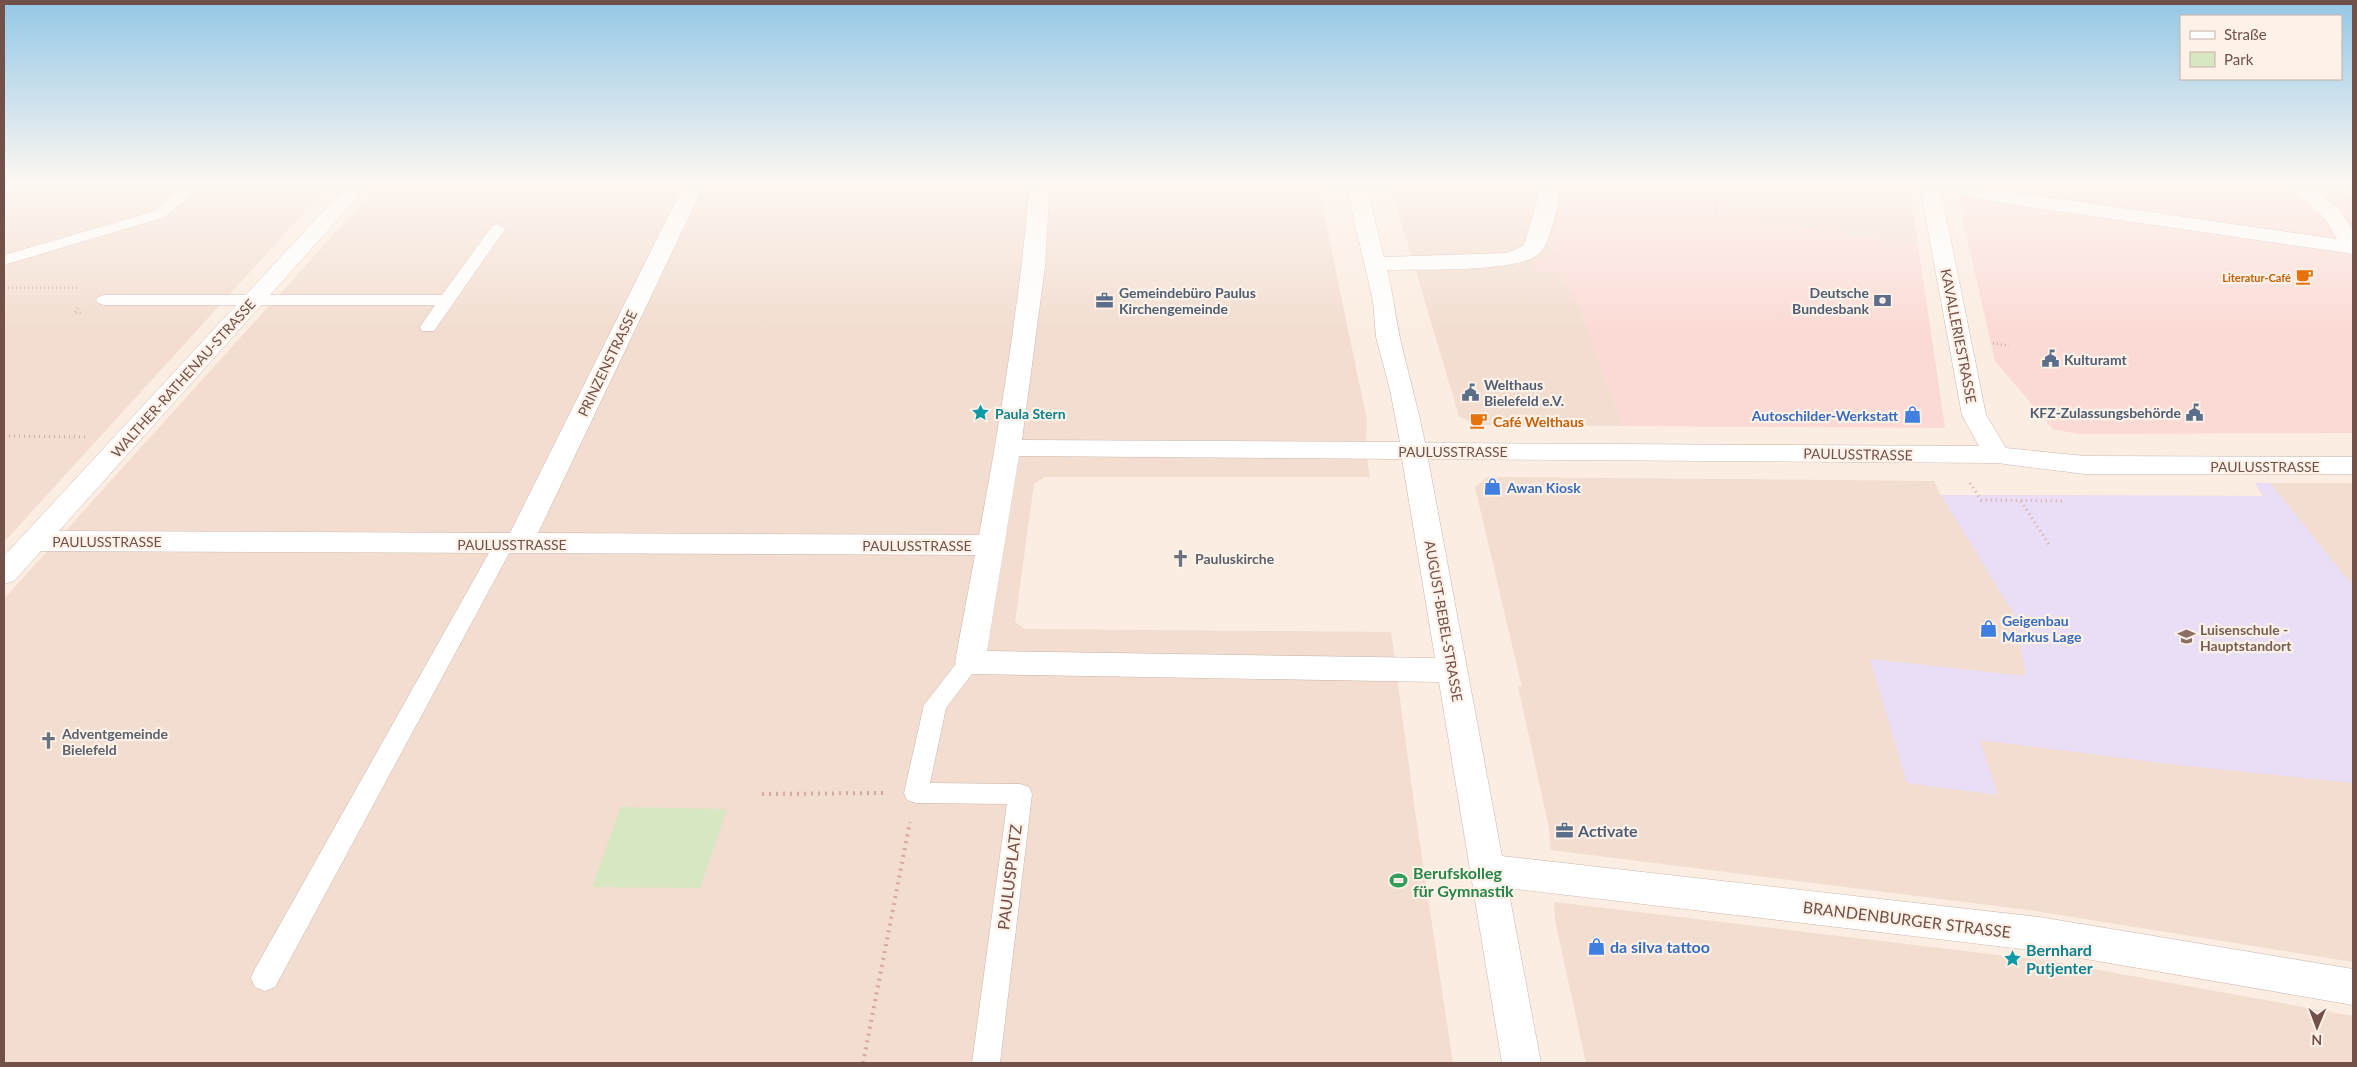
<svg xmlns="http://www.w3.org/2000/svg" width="2357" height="1067" viewBox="0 0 2357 1067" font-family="Lato,sans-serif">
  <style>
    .residential { fill: #f2ddd0 }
    .commercial { fill: #fbdad5 }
    .education { fill: #eadef7 }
    .green { fill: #d6e7c1 }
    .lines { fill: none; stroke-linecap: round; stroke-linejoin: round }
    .service-casing { stroke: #cdb5ab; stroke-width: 1 }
    .pedestrian-casing { stroke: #cdb5ab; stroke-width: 1 }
    .minor-casing { stroke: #cdb5ab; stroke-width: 1 }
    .path-far2 { stroke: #d3aa9e; stroke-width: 2.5; stroke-dasharray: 1 3; stroke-linecap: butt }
    .path-far1 { stroke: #d3aa9e; stroke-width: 3; stroke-dasharray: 1 4; stroke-linecap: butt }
    .path { stroke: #d3aa9e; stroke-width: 4; stroke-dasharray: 2 5; stroke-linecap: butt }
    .service { fill: #fff; fill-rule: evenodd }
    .pedestrian { fill: #fff; fill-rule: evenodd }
    .minor { fill: #fff; fill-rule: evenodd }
    .labels { text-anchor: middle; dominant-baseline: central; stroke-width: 4.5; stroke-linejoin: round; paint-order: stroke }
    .far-food-label { font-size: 11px; font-weight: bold; fill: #c56008; stroke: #fef1e7; text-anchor: end }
    .service-label { font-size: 14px; font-weight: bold; fill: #4e5e75; stroke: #fef1e7; text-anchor: start }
    .street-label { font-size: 14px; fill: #715149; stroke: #fef1e7 }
    .culture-label { font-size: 14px; font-weight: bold; fill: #0d838f; stroke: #fef1e7; text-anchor: start }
    .shop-label { font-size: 14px; font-weight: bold; fill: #366cbe; stroke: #fef1e7; text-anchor: start }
    .food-label { font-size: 14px; font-weight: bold; fill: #c56008; stroke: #fef1e7; text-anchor: start }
    .worship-label { font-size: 14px; font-weight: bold; fill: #5b616d; stroke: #fef1e7; text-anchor: start }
    .education-label { font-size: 14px; font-weight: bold; fill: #785e54; stroke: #fef1e7; text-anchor: start }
    .near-service-label { font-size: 16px; font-weight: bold; fill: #4e5e75; stroke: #fef1e7; text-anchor: start }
    .near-leisure-label { font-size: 16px; font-weight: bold; fill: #27864d; stroke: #fef1e7; text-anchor: start }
    .near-street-label { font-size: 16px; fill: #715149; stroke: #fef1e7 }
    .near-shop-label { font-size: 16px; font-weight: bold; fill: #366cbe; stroke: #fef1e7; text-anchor: start }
    .near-culture-label { font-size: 16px; font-weight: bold; fill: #0d838f; stroke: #fef1e7; text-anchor: start }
  </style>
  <rect width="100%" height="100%" fill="#fbede1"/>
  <g class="residential">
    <polygon points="4,181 333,181 4,542"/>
    <polygon points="382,181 1317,181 1367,420 1366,453 1370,477 1045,477 1034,484 1015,622 1025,629 1391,632 1416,818 1453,1063 4,1063 4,599"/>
    <polygon points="1389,181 1573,181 1552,250 1545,257 1530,267 1531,272 1558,271 1580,308 1623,426 1476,425 1459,416"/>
    <polygon points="1655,181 1908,181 1918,245 1744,218 1729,211 1726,206 1727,192"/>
    <polygon points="1487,477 1934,481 1941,495 2263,496 2255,483 2353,483 2353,962 2035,911 1551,850 1549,828 1518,686 1522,687 1475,487"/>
    <polygon points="1554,902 2049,961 2353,1016 2353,1063 1586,1063 1555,920"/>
  </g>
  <g class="commercial">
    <polygon points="1573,181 1655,181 1727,192 1726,206 1729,211 1744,218 1918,245 1945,428 1623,426 1580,308 1558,272 1531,272 1529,266 1545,257 1552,250"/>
    <polygon points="1954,181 2353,181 2353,433 2078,434 2053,429 1995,361"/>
  </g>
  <polygon class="education" points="2255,483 2270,483 2350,582 2353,582 2353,783 2178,765 1980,740 1998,795 1907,783 1870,659 2026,676 2015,616 1941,495 2263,496"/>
  <polygon class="green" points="621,807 727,809 700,888 592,887"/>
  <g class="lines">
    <defs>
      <g id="service">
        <polygon points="192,182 199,186 197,189 165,217 4,265 4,255 155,211 187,183"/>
        <polygon points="1930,182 1983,190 1990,194 1983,198 1925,189 1923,186 1925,183"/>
        <polygon points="497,224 505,229 434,331 422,331 420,327 435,305 104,305 98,303 96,300 98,297 104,295 442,295 492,226"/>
        <polygon points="504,537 511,539 514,544 275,987 265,991 255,987 251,978 255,969 494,544 497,539"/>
        <polygon points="970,654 978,656 981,662 946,708 930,783 1020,784 1029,787 1032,794 1000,1063 972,1063 1007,804 916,803 907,800 904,793 924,705 962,656"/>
      </g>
      <polygon id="pedestrian" points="2282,181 2353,182 2353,194 2314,189 2340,210 2353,231 2353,254 1983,200 1976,198 1973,194 1976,190 1983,188 2337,239 2325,218"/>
      <path id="minor" d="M4 181H372L59 531 510 533 686 181H706L538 533 979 535C1001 418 1020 300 1030 181H1050L1045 266 1022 440 1400 442 1390 390 1376 337 1373 301 1345 181H1365L1384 257 1507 253 1523 246 1525 242 1543 181H1563C1558 199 1552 242 1539 254 1518 273 1418 269 1387 270 1393 293 1395 315 1400 338 1408 373 1418 407 1425 443L1979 446 1962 415 1919 181H1939L1986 415 2006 448 2085 456 2353 457V474H2085L1997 463 1428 459 1502 856 2039 917 2353 969V1005L2039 951 1508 888 1541 1063H1502L1439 682 970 674 959 670 955 662 975 555 41 551 14 581 4 584V556L341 192H4ZM1019 456 1402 459 1435 658 987 651Z"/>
    </defs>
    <use href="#service" class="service-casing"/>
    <use href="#pedestrian" class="pedestrian-casing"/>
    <use href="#minor" class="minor-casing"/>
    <g class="path-far2">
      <polyline points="1673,181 1716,188 1716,216"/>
      <polyline points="4,288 79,288"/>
      <polyline points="78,308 74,313 81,313"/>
      <polyline points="1993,343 2009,346"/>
    </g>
    <g class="path-far1">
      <polyline points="4,436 86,437"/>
      <polyline points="1970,483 1981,500 2063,501"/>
      <polyline points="2021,501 2050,546"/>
    </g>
    <g class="path">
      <polyline points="762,794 884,793"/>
      <polyline points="863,1063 910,822"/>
    </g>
    <use href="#service" class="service"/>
    <use href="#pedestrian" class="pedestrian"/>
    <use href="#minor" class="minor"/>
  </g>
  <linearGradient id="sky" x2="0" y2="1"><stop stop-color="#94c7e6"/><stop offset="0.55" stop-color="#fdf7f2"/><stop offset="1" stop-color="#fdf7f2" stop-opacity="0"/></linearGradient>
  <rect width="2357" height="331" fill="url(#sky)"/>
  <defs>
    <symbol id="cafe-bare" viewBox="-9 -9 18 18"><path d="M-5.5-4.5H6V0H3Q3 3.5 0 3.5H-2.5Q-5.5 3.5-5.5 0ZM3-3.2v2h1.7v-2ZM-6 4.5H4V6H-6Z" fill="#e8710a" stroke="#fef1e7" stroke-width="2.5" paint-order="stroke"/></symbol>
    <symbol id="office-bare" viewBox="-9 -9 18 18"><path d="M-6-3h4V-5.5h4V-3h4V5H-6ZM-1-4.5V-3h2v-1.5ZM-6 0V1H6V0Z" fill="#5c6f8a" stroke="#fef1e7" stroke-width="2.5" paint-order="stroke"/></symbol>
    <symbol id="bank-bare" viewBox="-9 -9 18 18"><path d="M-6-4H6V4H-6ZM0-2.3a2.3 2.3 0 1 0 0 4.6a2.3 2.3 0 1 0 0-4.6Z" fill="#5c6f8a" stroke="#fef1e7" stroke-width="2.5" paint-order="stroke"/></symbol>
    <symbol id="civic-bare" viewBox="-9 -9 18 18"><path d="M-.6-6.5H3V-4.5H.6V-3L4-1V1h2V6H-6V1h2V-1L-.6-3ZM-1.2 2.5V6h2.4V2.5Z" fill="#5c6f8a" stroke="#fef1e7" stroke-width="2.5" paint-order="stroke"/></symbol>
    <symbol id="sight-bare" viewBox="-9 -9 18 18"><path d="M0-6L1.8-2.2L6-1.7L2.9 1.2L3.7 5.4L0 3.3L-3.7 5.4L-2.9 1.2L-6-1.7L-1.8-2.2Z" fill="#0f9aa8" stroke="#fef1e7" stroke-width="2.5" paint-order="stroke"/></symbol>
    <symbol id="shop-bare" viewBox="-9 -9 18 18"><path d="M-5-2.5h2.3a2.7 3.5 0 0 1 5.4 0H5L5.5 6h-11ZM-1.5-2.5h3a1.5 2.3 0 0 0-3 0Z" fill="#3f7fe0" stroke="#fef1e7" stroke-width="2.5" paint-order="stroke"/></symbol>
    <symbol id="church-bare" viewBox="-9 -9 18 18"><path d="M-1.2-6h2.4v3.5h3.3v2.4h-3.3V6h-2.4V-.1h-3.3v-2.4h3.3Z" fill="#6b7280" stroke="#fef1e7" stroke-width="2.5" paint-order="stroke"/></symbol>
    <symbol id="school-bare" viewBox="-9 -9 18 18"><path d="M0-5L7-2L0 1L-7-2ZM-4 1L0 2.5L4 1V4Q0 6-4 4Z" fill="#8d6e63" stroke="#fef1e7" stroke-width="2.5" paint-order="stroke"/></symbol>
    <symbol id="stadium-bare" viewBox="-9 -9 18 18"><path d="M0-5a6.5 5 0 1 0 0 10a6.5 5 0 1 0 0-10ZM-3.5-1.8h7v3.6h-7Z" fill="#2e9e5b" stroke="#fef1e7" stroke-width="2.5" paint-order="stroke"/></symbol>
  </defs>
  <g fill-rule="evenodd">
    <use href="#cafe-bare" x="2292" y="264" width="25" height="25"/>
    <use href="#office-bare" x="1092" y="288" width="25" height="25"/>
    <use href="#bank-bare" x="1870" y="288" width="25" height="25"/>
    <use href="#civic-bare" x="2038" y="346" width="25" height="25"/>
    <use href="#civic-bare" x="1458" y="380" width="25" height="25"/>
    <use href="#civic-bare" x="2182" y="400" width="25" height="25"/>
    <use href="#sight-bare" x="968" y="400" width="25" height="25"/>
    <use href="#shop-bare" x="1900" y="402" width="25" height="25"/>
    <use href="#cafe-bare" x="1466" y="408" width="25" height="25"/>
    <use href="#shop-bare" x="1480" y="474" width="25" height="25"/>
    <use href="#church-bare" x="1168" y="546" width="25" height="25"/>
    <use href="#shop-bare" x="1976" y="616" width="25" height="25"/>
    <use href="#school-bare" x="2174" y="624" width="25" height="25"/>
    <use href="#church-bare" x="36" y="728" width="25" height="25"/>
    <use href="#office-bare" x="1552" y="818" width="25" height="25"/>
    <use href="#stadium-bare" x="1386" y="868" width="25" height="25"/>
    <use href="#shop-bare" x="1584" y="934" width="25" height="25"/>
    <use href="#sight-bare" x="2000" y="946" width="25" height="25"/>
  </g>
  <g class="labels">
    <g class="far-food-label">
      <text x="2291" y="277">Literatur-Café</text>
    </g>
    <g class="service-label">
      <text x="1119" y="292">Gemeindebüro Paulus<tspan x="1119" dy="16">Kirchengemeinde</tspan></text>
      <text x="1869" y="292" text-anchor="end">Deutsche<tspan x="1869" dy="16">Bundesbank</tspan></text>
      <text x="2064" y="359">Kulturamt</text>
      <text x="1484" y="384">Welthaus<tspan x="1484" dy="16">Bielefeld e.V.</tspan></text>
      <text x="2181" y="412" text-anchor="end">KFZ-Zulassungsbehörde</text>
    </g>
    <g class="street-label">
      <text transform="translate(1959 336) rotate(79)">KAVALLERIESTRASSE</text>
      <text transform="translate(607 363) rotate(-64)">PRINZENSTRASSE</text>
      <text transform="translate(183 378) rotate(-48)">WALTHER-RATHENAU-STRASSE</text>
      <text x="1453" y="451">PAULUSSTRASSE</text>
      <text transform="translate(1858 454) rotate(1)">PAULUSSTRASSE</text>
      <text x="2265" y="466">PAULUSSTRASSE</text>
      <text x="107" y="541">PAULUSSTRASSE</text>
      <text x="512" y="544">PAULUSSTRASSE</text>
      <text x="917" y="545">PAULUSSTRASSE</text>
      <text transform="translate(1444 621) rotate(80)">AUGUST-BEBEL-STRASSE</text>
    </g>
    <g class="culture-label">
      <text x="995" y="413">Paula Stern</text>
    </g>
    <g class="shop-label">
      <text x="1898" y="415" text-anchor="end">Autoschilder-Werkstatt</text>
      <text x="1507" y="487">Awan Kiosk</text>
      <text x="2002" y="620">Geigenbau<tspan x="2002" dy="16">Markus Lage</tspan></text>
    </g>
    <g class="food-label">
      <text x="1493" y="421">Café Welthaus</text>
    </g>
    <g class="worship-label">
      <text x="1195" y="558">Pauluskirche</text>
      <text x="62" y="733">Adventgemeinde<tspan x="62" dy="16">Bielefeld</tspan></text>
    </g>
    <g class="education-label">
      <text x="2200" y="629">Luisenschule -<tspan x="2200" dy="16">Hauptstandort</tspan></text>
    </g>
    <g class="near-service-label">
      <text x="1578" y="830">Activate</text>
    </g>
    <g class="near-leisure-label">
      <text x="1413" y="872">Berufskolleg<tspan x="1413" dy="18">für Gymnastik</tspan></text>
    </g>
    <g class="near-street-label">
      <text transform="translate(1009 877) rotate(-83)">PAULUSPLATZ</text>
      <text transform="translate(1907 919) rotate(7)">BRANDENBURGER STRASSE</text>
    </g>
    <g class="near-shop-label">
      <text x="1610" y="946">da silva tattoo</text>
    </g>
    <g class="near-culture-label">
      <text x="2026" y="949">Bernhard<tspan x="2026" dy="18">Putjenter</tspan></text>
    </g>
  </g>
  <rect width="2357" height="1067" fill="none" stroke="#715149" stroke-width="10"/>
  <rect x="2180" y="15" width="162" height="65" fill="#fef1e7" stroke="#c6b1a8"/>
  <rect x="2190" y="31" width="25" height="8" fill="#ffffff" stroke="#c6b1a8"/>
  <text x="2224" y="40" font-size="15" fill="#715149">Straße</text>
  <rect x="2190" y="52" width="25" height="15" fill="#d6e7c1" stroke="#c6b1a8"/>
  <text x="2224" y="65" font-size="15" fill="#715149">Park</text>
  <g transform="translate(2317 1027) rotate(181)" stroke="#fef1e7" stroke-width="4" paint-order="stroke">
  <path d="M0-4L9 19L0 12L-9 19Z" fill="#715149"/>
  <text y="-8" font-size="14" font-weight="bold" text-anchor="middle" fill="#715149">N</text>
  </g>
</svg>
